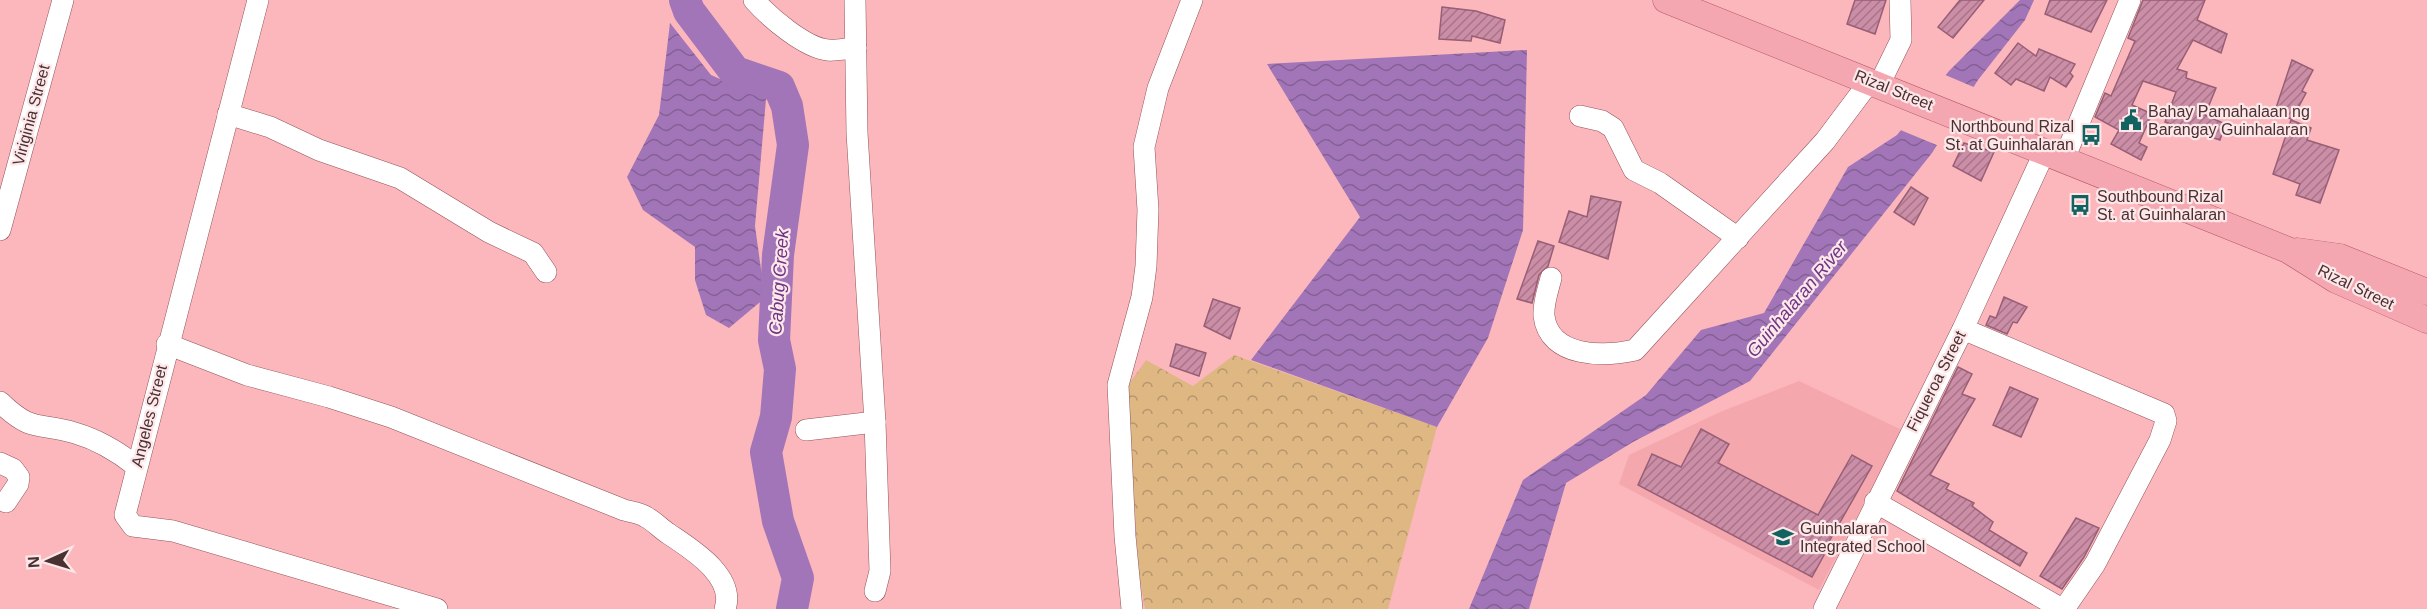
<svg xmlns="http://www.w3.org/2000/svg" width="2427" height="609" viewBox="0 0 2427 609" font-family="Helvetica,sans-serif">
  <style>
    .built { fill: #f4a8ae }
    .forest { fill: url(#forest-crowns) }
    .water { fill: url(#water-waves) }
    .pier { fill: #fcb7bc }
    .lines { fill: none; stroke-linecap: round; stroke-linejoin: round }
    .river { stroke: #a175b7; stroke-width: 32 }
    .building { fill: url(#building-hatch); stroke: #975e75; stroke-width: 1.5 }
    .minor-casing { stroke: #905459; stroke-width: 22 }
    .major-casing { stroke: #b45863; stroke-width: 27 }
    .minor { stroke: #fff; stroke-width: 21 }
    .major { stroke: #f4a7b1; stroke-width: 26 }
    .labels { text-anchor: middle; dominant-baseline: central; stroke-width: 4.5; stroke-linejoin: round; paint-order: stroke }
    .street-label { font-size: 16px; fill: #4b3032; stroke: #fde7e8 }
    .poi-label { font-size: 16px; fill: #4b3032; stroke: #fde7e8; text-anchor: start }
    .water-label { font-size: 18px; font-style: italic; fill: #6d3586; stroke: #fde7e8 }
  </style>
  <defs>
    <pattern id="forest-crowns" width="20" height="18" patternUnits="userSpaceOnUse" patternTransform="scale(1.5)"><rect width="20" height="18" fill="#deb783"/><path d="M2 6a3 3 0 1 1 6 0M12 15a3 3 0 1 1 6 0" fill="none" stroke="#b6956c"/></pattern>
    <pattern id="water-waves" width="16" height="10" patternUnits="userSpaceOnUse" patternTransform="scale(1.5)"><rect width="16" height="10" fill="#a175b7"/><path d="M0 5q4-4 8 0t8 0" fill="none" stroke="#856095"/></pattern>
    <pattern id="building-hatch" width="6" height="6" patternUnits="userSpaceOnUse" patternTransform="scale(1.5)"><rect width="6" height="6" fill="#cb8ea6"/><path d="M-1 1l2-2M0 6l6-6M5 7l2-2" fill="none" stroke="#a77488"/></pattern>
  </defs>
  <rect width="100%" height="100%" fill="#fcb7bc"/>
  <polygon class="built" points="1799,381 1902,430 1819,590 1619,484 1629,455 1720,412"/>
  <polygon class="forest" points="1234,355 1437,427 1388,609 1145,609 1139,575 1126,388 1146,360 1193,386"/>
  <g class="water">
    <polygon points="2020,0 2034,0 2025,20 1978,80 1932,153 1750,381 1633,442 1566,483 1529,609 1469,609 1523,480 1646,395 1701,330 1764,313 1848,167 1897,135 1949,71"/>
    <polygon points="670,23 711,75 766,99 755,226 765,298 729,328 706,315 695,280 695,247 643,210 627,177 659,115"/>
    <polygon points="1527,50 1523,230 1488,338 1437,427 1251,360 1360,217 1267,64"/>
  </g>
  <polygon class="pier" points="1943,74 1976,88 1939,146 1898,129"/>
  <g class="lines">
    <polyline class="river" points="685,0 689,11 735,72 779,87 787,106 793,145 778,255 774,340 780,369 776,417 766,452 778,521 798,578 792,609"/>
  </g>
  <g class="building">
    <polygon points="1855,0 1886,0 1875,34 1847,24"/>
    <polygon points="1960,0 1984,0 1953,38 1938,27"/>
    <polygon points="2050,0 2107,0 2091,32 2045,14"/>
    <polygon points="2143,0 2205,0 2197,20 2227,34 2221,53 2193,40 2177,69 2187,72 2186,78 2216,88 2205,115 2225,124 2220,140 2165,122 2176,92 2143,81 2132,105 2152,114 2139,143 2147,147 2141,160 2111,144 2119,130 2095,117 2105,93 2111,96 2135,41 2128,38"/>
    <polygon points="1442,7 1476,11 1505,20 1500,43 1472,36 1471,41 1439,39"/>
    <polygon points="2018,43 2036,56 2039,49 2075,64 2070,73 2073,76 2066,87 2050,77 2044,91 2016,79 2011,85 1995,73"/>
    <polygon points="2292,60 2313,70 2302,91 2306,93 2292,119 2274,114"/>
    <polygon points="2291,120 2311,128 2307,140 2339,150 2320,203 2296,195 2300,184 2273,174"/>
    <polygon points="1964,143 1994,152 1981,181 1953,166"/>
    <polygon points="1911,187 1928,198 1914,225 1894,212"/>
    <polygon points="1591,196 1621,202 1608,259 1559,242 1569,211 1587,217"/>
    <polygon points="1538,241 1554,246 1548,266 1539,275 1532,303 1517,299"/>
    <polygon points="2004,297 2027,307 2017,323 2013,322 2007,334 1986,325 1990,316 1996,318"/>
    <polygon points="1213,299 1240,308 1230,339 1204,326"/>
    <polygon points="1176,344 1206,353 1199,376 1170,366"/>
    <polygon points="1958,367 1972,374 1962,394 1975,399 1930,475 1949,484 1946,489 1974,503 1972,506 1993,522 1989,530 2027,553 2020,566 1897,491"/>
    <polygon points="2010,387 2038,399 2021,437 1993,425"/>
    <polygon points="1701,429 1729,444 1718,463 1818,515 1852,455 1872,466 1822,554 1824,555 1812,577 1638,485 1652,454 1681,467"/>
    <polygon points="2076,518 2099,528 2084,557 2062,589 2040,576"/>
  </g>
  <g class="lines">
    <defs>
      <g id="minor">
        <polyline points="258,0 125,515 133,526 173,531 437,609"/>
        <path d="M754 0C769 17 805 48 828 50 837 51 847 48 856 48"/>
        <polyline points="1879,85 1901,40 1900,0"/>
        <polyline points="228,114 270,127 319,150 400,178 489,232 533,253 546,272"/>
        <polyline points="1580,116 1602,121 1613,128 1634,170 1660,183 1738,238"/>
        <polyline points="2064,159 2130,0"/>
        <polyline points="0,230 63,0"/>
        <path d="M1551 278C1548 290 1543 303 1544 316 1549 358 1604 357 1635 350L1825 141 1870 81"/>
        <polyline points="1963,329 2164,414 2166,421 2160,440 2095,564 2064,609"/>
        <path d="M167 344 247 375 329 397 391 417 624 510C631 512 640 513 646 517 654 521 661 529 669 534 691 549 736 576 725 609"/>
        <path d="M0 402C32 433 37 422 75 433 99 440 117 451 136 466"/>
        <polyline points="875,422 880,571 875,591"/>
        <polyline points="806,430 875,422 857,133 855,0"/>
        <polyline points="0,463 13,469 19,477 18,484 6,502"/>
        <polyline points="1875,502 2062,609"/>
        <polyline points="1132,609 1125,536 1118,385 1142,297 1146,266 1148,210 1144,147 1158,88 1192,0"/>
        <polyline points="1824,609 1963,329 2045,151"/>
      </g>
      <g id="major">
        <polyline points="1666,0 2288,250 2336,280 2427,320"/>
        <polyline points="2297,251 2340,257 2427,292"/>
      </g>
    </defs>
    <use href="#minor" class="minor-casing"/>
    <use href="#major" class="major-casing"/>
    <use href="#minor" class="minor"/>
    <use href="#major" class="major"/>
  </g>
  <defs>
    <symbol id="civic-bare" viewBox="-9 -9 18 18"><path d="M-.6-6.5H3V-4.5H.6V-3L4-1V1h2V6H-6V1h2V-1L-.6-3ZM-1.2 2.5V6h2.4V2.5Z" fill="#126262" stroke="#fde7e8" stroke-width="2.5" paint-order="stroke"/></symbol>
    <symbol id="bus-bare" viewBox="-9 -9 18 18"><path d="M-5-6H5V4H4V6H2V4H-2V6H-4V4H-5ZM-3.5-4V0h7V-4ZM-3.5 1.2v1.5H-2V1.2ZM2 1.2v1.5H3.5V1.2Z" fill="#126262" stroke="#fde7e8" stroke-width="2.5" paint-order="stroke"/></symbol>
    <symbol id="school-bare" viewBox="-9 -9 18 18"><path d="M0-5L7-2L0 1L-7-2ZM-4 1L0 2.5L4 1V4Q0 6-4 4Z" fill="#126262" stroke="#fde7e8" stroke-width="2.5" paint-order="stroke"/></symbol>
  </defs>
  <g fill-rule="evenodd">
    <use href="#civic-bare" x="2116" y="105" width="30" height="30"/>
    <use href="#bus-bare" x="2076" y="120" width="30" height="30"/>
    <use href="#bus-bare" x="2065" y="190" width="30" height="30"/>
    <use href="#school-bare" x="1768" y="522" width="30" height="30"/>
  </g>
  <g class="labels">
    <g class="street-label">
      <text transform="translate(1894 90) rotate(22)">Rizal Street</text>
      <text transform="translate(31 115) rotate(-75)">Viriginia Street</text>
      <text transform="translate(2356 287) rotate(26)">Rizal Street</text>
      <text transform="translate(1936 381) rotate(-63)">Fiqueroa Street</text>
      <text transform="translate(149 416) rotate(-76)">Angeles Street</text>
    </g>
    <g class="poi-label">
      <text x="2148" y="111">Bahay Pamahalaan ng<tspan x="2148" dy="18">Barangay Guinhalaran</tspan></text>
      <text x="2074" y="126" text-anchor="end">Northbound Rizal<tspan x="2074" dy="18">St. at Guinhalaran</tspan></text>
      <text x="2097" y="196">Southbound Rizal<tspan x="2097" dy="18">St. at Guinhalaran</tspan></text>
      <text x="1800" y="528">Guinhalaran<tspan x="1800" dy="18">Integrated School</tspan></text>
    </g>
    <g class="water-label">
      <text transform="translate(779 282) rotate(-86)">Cabug Creek</text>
      <text transform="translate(1797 299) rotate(-50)">Guinhalaran River</text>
    </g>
  </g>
  <g transform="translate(48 561) rotate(266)" stroke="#fde7e8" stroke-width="4.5" paint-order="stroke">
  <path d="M0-4.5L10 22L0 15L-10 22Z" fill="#4b3032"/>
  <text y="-9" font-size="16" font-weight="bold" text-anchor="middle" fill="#4b3032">N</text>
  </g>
</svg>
